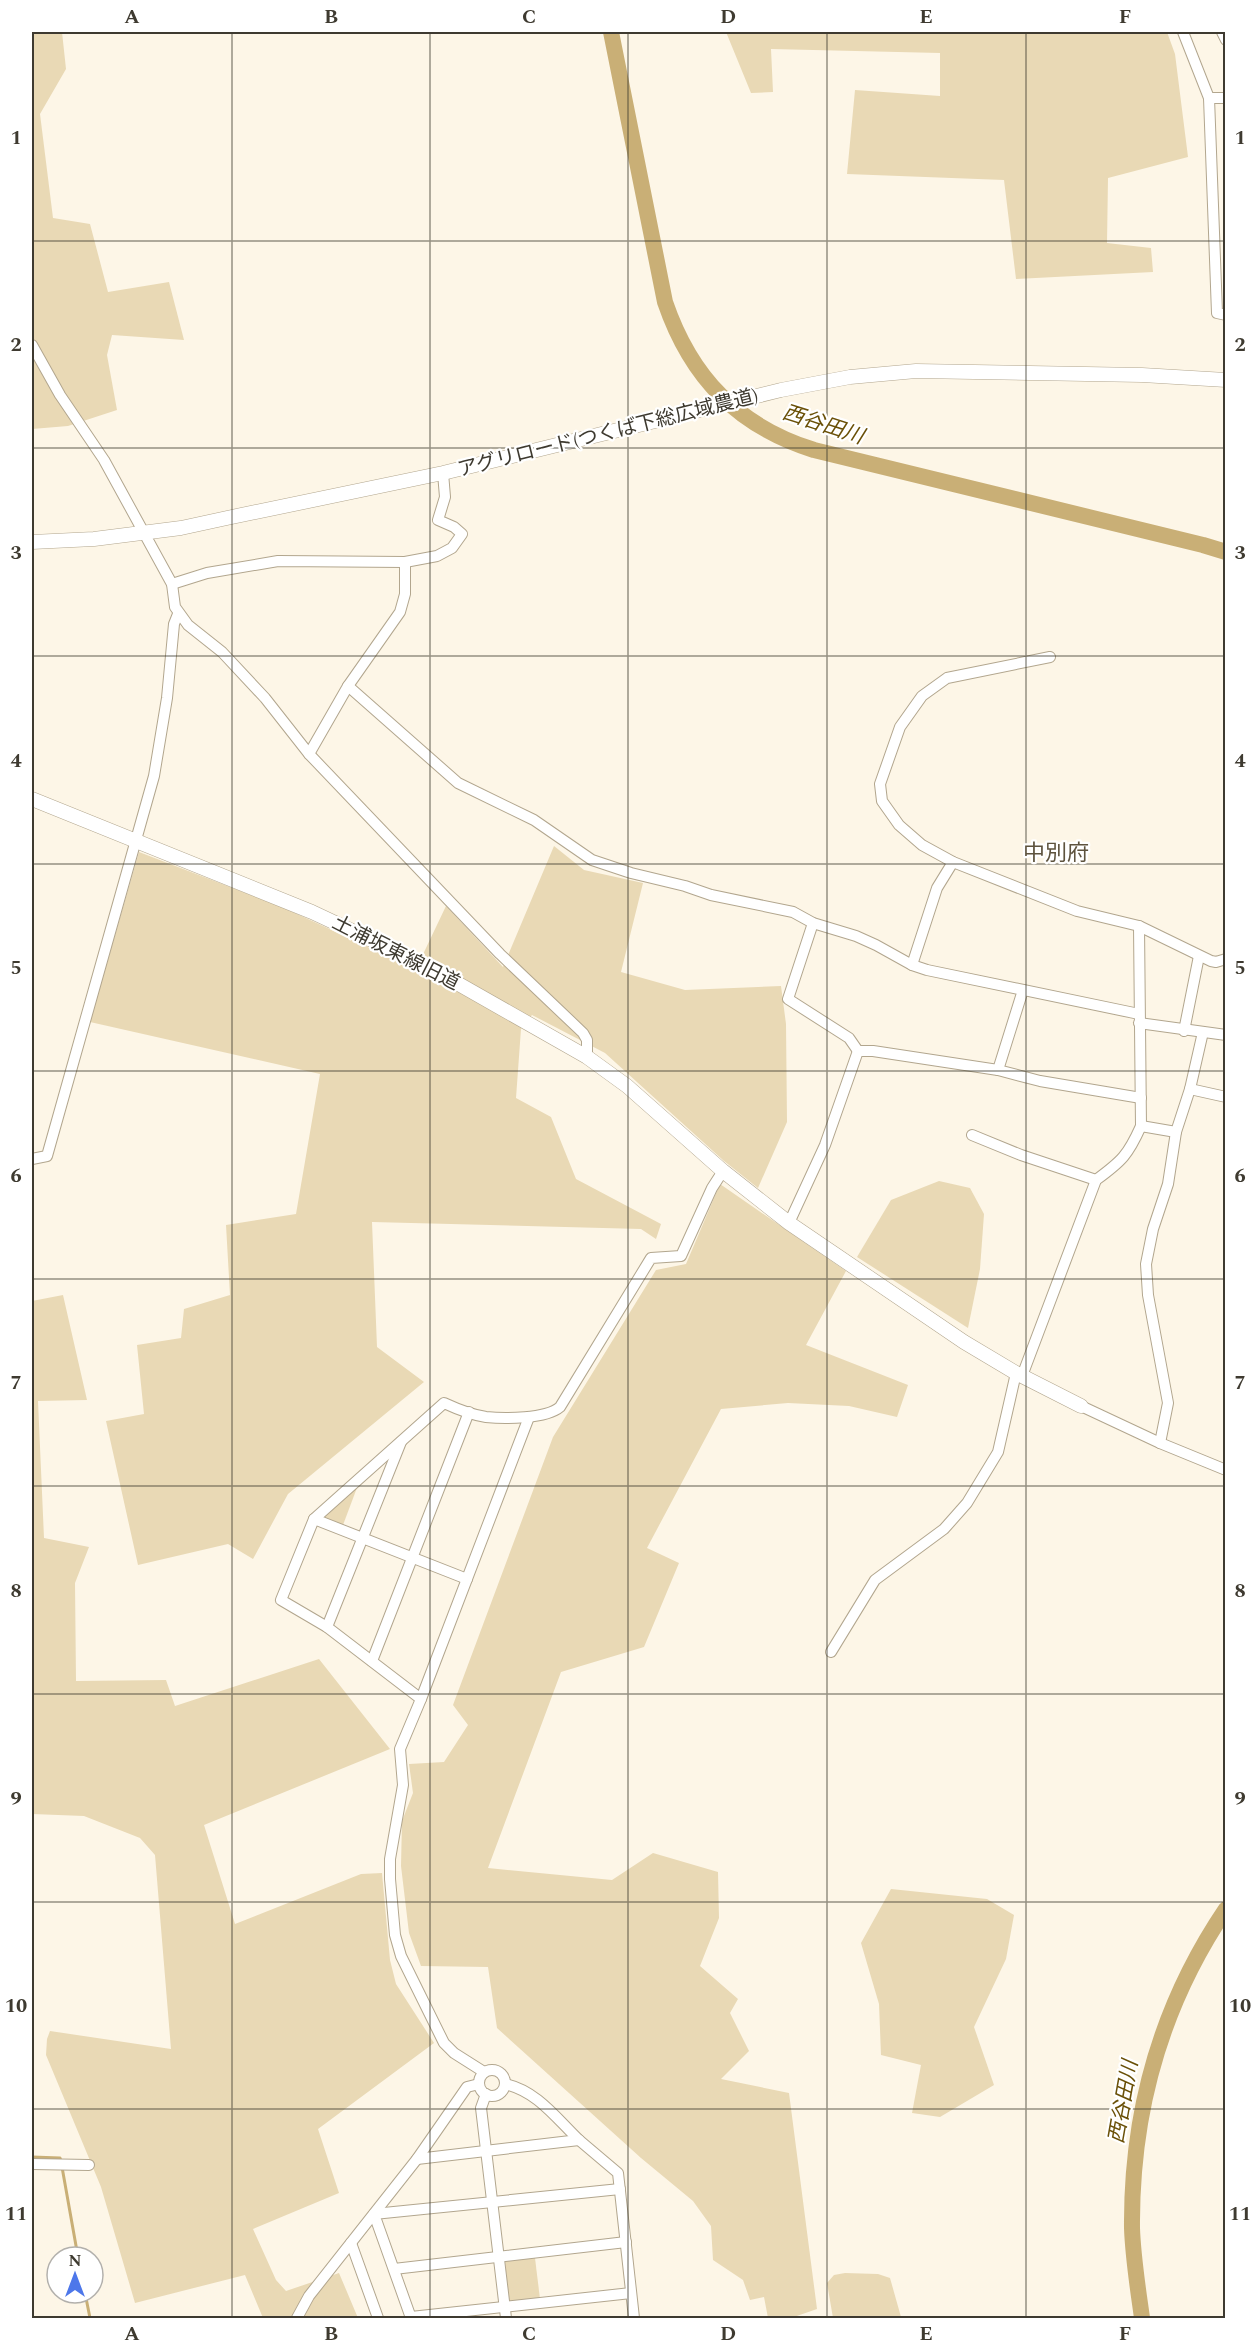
<svg xmlns="http://www.w3.org/2000/svg" width="1257" height="2350" viewBox="0 0 1257 2350" font-family="Spectral,'Noto Sans JP',serif">
  <style>
    .green { fill: #e9d9b5 }
    .lines { fill: none; stroke-linecap: round; stroke-linejoin: round }
    .stream { stroke: #c9af76; stroke-width: 3 }
    .river { stroke: #c9af76; stroke-width: 16 }
    .minor-casing { stroke: #b2a68e; stroke-width: 12 }
    .tertiary-casing { stroke: #b2a68e; stroke-width: 15 }
    .minor { stroke: #fff; stroke-width: 10 }
    .tertiary { stroke: #fff; stroke-width: 14 }
    .grid { fill: none; stroke: #3e3a30; stroke-width: 1.5; stroke-opacity: 0.55 }
    .labels { text-anchor: middle; dominant-baseline: central; stroke-width: 4.5; stroke-linejoin: round; paint-order: stroke }
    .street-label { font-size: 20px; fill: #3e3a30; stroke: #fff }
    .water-label { font-size: 21px; font-style: italic; fill: #6a5007; stroke: #fff }
    .quarter-label { font-size: 22px; fill: #5e533e; stroke: #fff }
    .neatline { fill: none; stroke: #3e3a30; stroke-width: 2 }
    .grid-label { font-size: 20px; text-anchor: middle; font-weight: bold; fill: #3e3a30 }
  </style>
  <rect width="100%" height="100%" fill="#fdf6e7"/>
  <g class="green">
    <polygon points="32,32 62,32 66,69 40,114 53,218 90,224 108,292 169,282 184,340 112,335 107,355 117,410 68,426 32,429"/>
    <polygon points="726,32 1167,32 1175,54 1188,157 1108,178 1107,243 1151,248 1153,272 1016,279 1004,180 847,174 855,90 940,96 940,53 771,49 773,92 751,93"/>
    <polygon points="554,846 584,870 643,883 621,972 685,990 781,986 786,1024 787,1122 758,1188 724,1161 605,1053 532,1015 521,1029 516,1098 551,1117 576,1179 661,1224 656,1239 641,1229 372,1222 377,1347 424,1382 288,1494 253,1559 228,1544 138,1565 106,1421 144,1414 137,1345 181,1338 184,1309 230,1295 226,1225 296,1214 320,1074 90,1022 139,852 282,907 416,969 446,906 503,967"/>
    <polygon points="939,1181 970,1188 984,1214 980,1269 968,1328 857,1257 891,1200"/>
    <polygon points="720,1184 846,1271 806,1345 908,1385 897,1417 849,1406 788,1403 721,1409 647,1548 679,1563 644,1647 561,1672 488,1868 612,1880 653,1853 718,1872 719,1918 700,1966 738,1999 730,2013 749,2051 721,2079 789,2093 817,2309 791,2318 768,2318 764,2297 750,2300 743,2280 713,2260 711,2226 693,2201 641,2158 497,2028 488,1967 421,1966 409,1933 401,1866 402,1821 413,1793 409,1764 444,1762 468,1725 453,1705 553,1437 656,1270 686,1264"/>
    <polygon points="63,1295 87,1400 38,1401 44,1538 89,1547 75,1583 76,1681 166,1680 175,1706 319,1659 390,1749 204,1825 235,1924 361,1874 382,1873 390,1960 396,1984 434,2043 318,2129 339,2193 253,2229 276,2280 286,2291 339,2273 358,2318 263,2318 245,2275 135,2303 101,2187 46,2055 47,2039 50,2031 171,2049 155,1855 140,1838 84,1816 32,1814 32,1301"/>
    <polygon points="358,1485 343,1525 322,1517"/>
    <polygon points="891,1889 987,1899 1014,1915 1006,1959 974,2027 994,2085 940,2117 912,2113 921,2065 881,2055 879,2004 861,1943"/>
    <polygon points="535,2258 540,2299 509,2302 505,2261"/>
    <polygon points="845,2273 878,2274 890,2278 901,2317 906,2318 833,2318 827,2283 834,2275"/>
  </g>
  <g class="lines">
    <g class="stream">
      <polyline points="32,2157 60,2158 61,2161"/>
      <polyline points="62,2167 78,2257"/>
      <polyline points="85,2293 90,2318"/>
    </g>
    <g class="river">
      <path d="M611 32 665 302C691 378 738 426 814 450L1203 545 1226 552"/>
      <path d="M1142 2318C1138 2289 1133 2258 1132 2228 1131 2113 1161 2005 1226 1909"/>
    </g>
    <defs>
      <g id="minor">
        <polyline points="1183,32 1209,98 1217,313 1226,315"/>
        <polyline points="1222,32 1226,40"/>
        <polyline points="1209,98 1226,98"/>
        <polyline points="32,345 60,395 104,460 172,584 175,607 188,625 222,652 265,698 309,754 500,954 583,1033 587,1040 587,1057"/>
        <polyline points="172,584 207,573 278,561 405,562 437,556 452,548 462,534 454,527 438,520 445,497 443,473"/>
        <polyline points="1050,657 947,678 922,696 900,727 880,784 882,801 899,825 922,845 953,862 1077,911 1139,926 1211,961 1216,962 1226,959"/>
        <polyline points="348,686 458,783 534,820 592,860 631,873 685,886 711,895 793,912 813,923 856,936 876,945 912,965 927,970 1139,1014"/>
        <polyline points="309,754 348,686 400,612 405,594 405,562"/>
        <polyline points="813,923 788,999 849,1038 858,1051"/>
        <polyline points="912,965 937,888 953,862"/>
        <polyline points="1139,1023 1226,1035"/>
        <polyline points="1184,1031 1199,956"/>
        <polyline points="998,1070 1023,990"/>
        <polyline points="1190,1089 1226,1097"/>
        <polyline points="1141,1126 1176,1132"/>
        <polyline points="972,1135 1021,1155 1096,1180"/>
        <polyline points="32,1159 47,1156 154,776 167,698 174,624 178,614"/>
        <polyline points="789,1223 825,1145 858,1051 873,1051 998,1070 1040,1081 1141,1098"/>
        <path d="M1022 1376 1096 1180C1122 1161 1128 1155 1141 1126L1139 926"/>
        <polyline points="1081,1406 1160,1443 1226,1470"/>
        <polyline points="1160,1443 1168,1403 1148,1295 1146,1264 1153,1229 1168,1184 1176,1132 1190,1089 1203,1032"/>
        <polyline points="314,1519 467,1579"/>
        <polyline points="327,1627 401,1442"/>
        <polyline points="831,1652 875,1580 944,1529 967,1503 998,1452 1016,1373"/>
        <polyline points="372,1661 469,1412"/>
        <path d="M421 1699 327 1627 281 1600 314 1519 444 1403C457 1409 472 1415 486 1417 504 1419 546 1419 560 1407L651 1258 681 1256 712 1188 723 1171"/>
        <circle cx="492" cy="2083" r="13"/>
        <polyline points="484,2072 454,2053 444,2043 401,1956 395,1935 390,1879 390,1859 403,1785 400,1749 421,1699 529,1417"/>
        <path d="M505 2084C537 2091 556 2118 579 2140 592 2151 605 2162 618 2173L634 2318"/>
        <polyline points="486,2094 481,2108 506,2318"/>
        <polyline points="417,2159 579,2140"/>
        <polyline points="32,2164 89,2165"/>
        <polyline points="351,2243 378,2318"/>
        <polyline points="394,2269 626,2242"/>
        <polyline points="411,2317 631,2293"/>
        <polyline points="297,2318 309,2296 417,2159 467,2087 479,2084"/>
        <polyline points="411,2318 374,2214 620,2189"/>
      </g>
      <g id="tertiary">
        <polyline points="32,542 94,539 181,528 227,518 443,473 781,390 850,377 916,371 1142,375 1226,380"/>
        <polyline points="32,799 312,912 427,966 587,1057 627,1086 723,1171 789,1223 964,1342 1016,1373 1081,1406"/>
      </g>
    </defs>
    <use href="#minor" class="minor-casing"/>
    <use href="#tertiary" class="tertiary-casing"/>
    <use href="#minor" class="minor"/>
    <use href="#tertiary" class="tertiary"/>
  </g>
  <path class="grid" d="M232 32V2318M430 32V2318M628 32V2318M827 32V2318M1026 32V2318M32 241H1226M32 448H1226M32 656H1226M32 864H1226M32 1071H1226M32 1279H1226M32 1486H1226M32 1694H1226M32 1902H1226M32 2109H1226"/>
  <g class="labels">
    <g class="street-label">
      <text transform="translate(608 433) rotate(-14)">アグリロード(つくば下総広域農道)</text>
      <text transform="translate(396 953) rotate(27)">土浦坂東線旧道</text>
    </g>
    <g class="water-label">
      <text transform="translate(823 425) rotate(18)">西谷田川</text>
      <text transform="translate(1124 2102) rotate(-80)">西谷田川</text>
    </g>
    <g class="quarter-label">
      <text x="1056" y="853">中別府</text>
    </g>
  </g>
  <rect width="1257" height="2350" fill="none" stroke="#ffffff" stroke-width="66"/>
  <g transform="translate(75 2275)"><circle r="28" fill="#ffffff" stroke="#b2b0ac" stroke-width="1.5"/>
  <path d="M0-4.5L10 22L0 15L-10 22Z" fill="#4d77ea"/>
  <text y="-9" font-size="16" font-weight="bold" text-anchor="middle" fill="#3e3a30">N</text>
  </g>
  <rect x="33" y="33" width="1191" height="2284" class="neatline"/>
  <g class="grid-label">
    <text x="132" y="23">A</text>
    <text x="331" y="23">B</text>
    <text x="529" y="23">C</text>
    <text x="728" y="23">D</text>
    <text x="926" y="23">E</text>
    <text x="1125" y="23">F</text>
    <text x="16" y="144">1</text>
    <text x="1240" y="144">1</text>
    <text x="16" y="351">2</text>
    <text x="1240" y="351">2</text>
    <text x="16" y="559">3</text>
    <text x="1240" y="559">3</text>
    <text x="16" y="767">4</text>
    <text x="1240" y="767">4</text>
    <text x="16" y="974">5</text>
    <text x="1240" y="974">5</text>
    <text x="16" y="1182">6</text>
    <text x="1240" y="1182">6</text>
    <text x="16" y="1389">7</text>
    <text x="1240" y="1389">7</text>
    <text x="16" y="1597">8</text>
    <text x="1240" y="1597">8</text>
    <text x="16" y="1805">9</text>
    <text x="1240" y="1805">9</text>
    <text x="16" y="2012">10</text>
    <text x="1240" y="2012">10</text>
    <text x="16" y="2220">11</text>
    <text x="1240" y="2220">11</text>
    <text x="132" y="2340">A</text>
    <text x="331" y="2340">B</text>
    <text x="529" y="2340">C</text>
    <text x="728" y="2340">D</text>
    <text x="926" y="2340">E</text>
    <text x="1125" y="2340">F</text>
  </g>
</svg>
